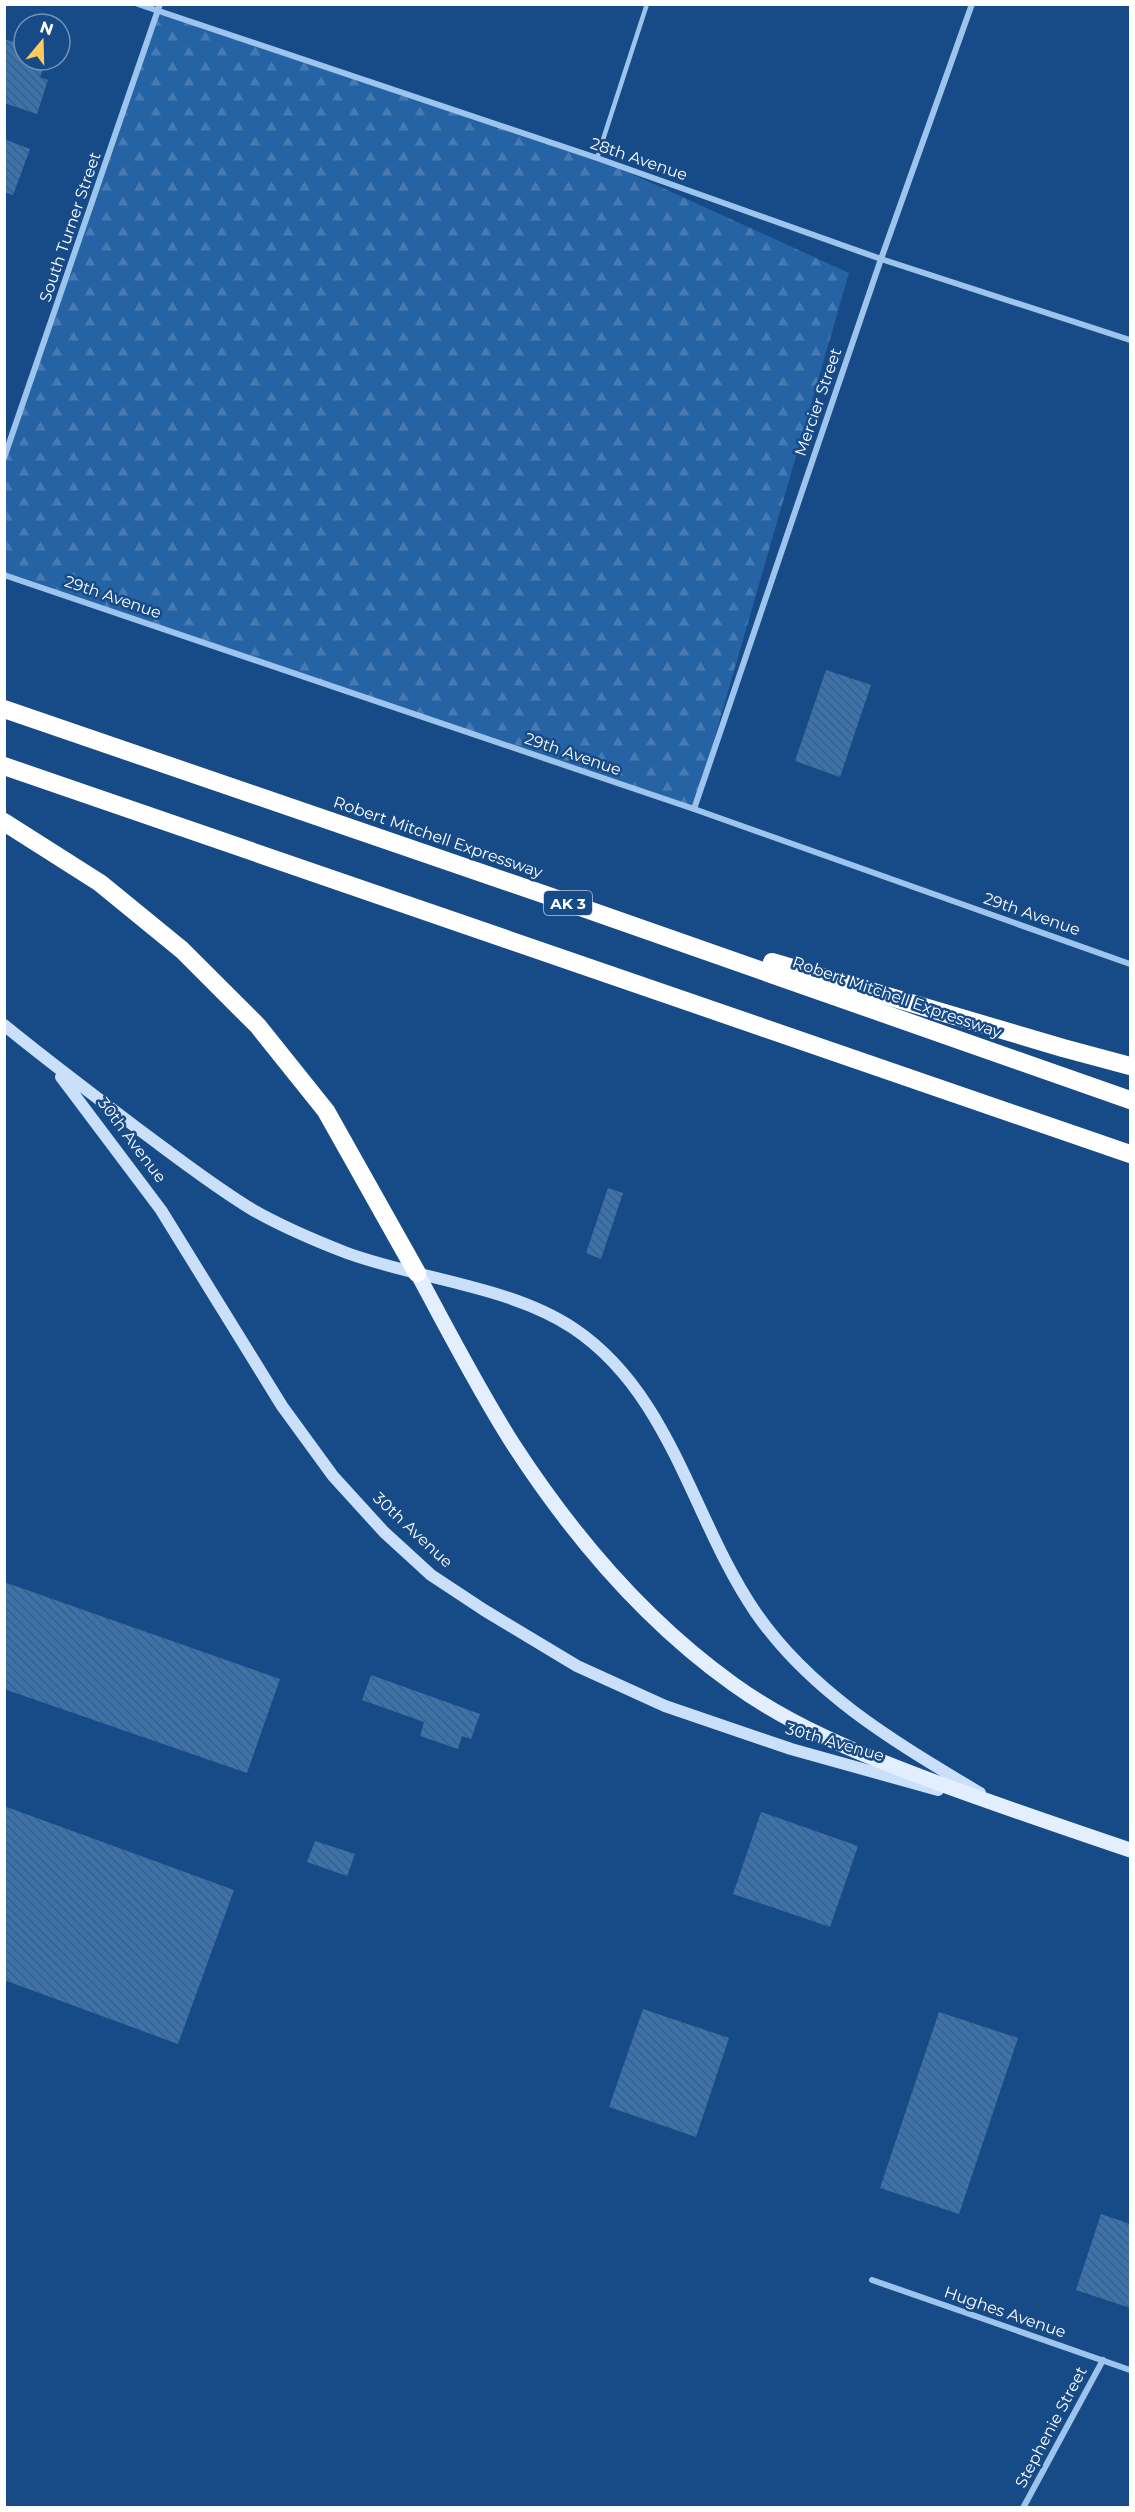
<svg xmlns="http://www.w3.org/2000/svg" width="1135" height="2512" viewBox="0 0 1135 2512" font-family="Montserrat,sans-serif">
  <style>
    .forest { fill: url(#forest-firs) }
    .building { fill: url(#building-back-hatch) }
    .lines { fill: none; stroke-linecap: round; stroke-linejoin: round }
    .lane { stroke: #9dc4ed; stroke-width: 4.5 }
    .street { stroke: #9dc4ed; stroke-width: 6 }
    .secondary { stroke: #cae0fa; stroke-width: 12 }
    .primary { stroke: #e3efff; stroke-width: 15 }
    .highway { stroke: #fff; stroke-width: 18 }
    .labels { text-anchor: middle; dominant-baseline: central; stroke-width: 5; stroke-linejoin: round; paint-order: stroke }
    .shield { fill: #174b87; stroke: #b9c9db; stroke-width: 1.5 }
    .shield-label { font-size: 15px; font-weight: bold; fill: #fff }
    .street-label { font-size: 16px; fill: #fff; stroke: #174b87 }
  </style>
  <defs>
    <pattern id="forest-firs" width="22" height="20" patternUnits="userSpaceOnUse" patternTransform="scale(1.5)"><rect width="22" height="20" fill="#2663a4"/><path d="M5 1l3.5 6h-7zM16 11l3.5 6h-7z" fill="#477ab2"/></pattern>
    <pattern id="building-back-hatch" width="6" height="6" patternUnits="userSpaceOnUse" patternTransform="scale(1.5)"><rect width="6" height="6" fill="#3b73ae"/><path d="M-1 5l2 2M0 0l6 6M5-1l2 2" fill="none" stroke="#445e78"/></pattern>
  </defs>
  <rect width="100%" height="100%" fill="#174b87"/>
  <polygon class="forest" points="158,11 597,158 849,273 694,809 5,575 5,458"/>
  <g class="building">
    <polygon points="4,39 24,45 24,60 46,60 40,77 48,80 37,114 4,103"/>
    <polygon points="4,139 30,149 13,195 4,192"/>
    <polygon points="826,670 871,685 840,777 795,761"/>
    <polygon points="608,1188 623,1193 601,1259 586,1253"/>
    <polygon points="4,1582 280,1679 247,1773 4,1689"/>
    <polygon points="371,1675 480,1714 471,1739 462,1736 458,1749 420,1736 424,1722 362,1700"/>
    <polygon points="4,1806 234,1890 178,2044 4,1980"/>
    <polygon points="761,1812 858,1846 830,1927 733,1894"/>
    <polygon points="315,1841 355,1854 347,1876 307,1862"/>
    <polygon points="643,2009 729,2038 696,2137 609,2107"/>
    <polygon points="939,2012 1018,2038 959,2214 880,2188"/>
    <polygon points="1101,2214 1130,2224 1130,2308 1076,2290"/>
  </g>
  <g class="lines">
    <polyline class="lane" points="597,158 647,4"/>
    <g class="street">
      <polyline points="138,4 597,158 881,259 1130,340"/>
      <polyline points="4,458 160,4"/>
      <polyline points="4,575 694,809 1130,964"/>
      <polyline points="694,809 881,259 972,4"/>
      <polyline points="872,2280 1130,2370"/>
      <polyline points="1023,2508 1103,2360"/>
    </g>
    <g class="secondary">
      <path d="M4 1025C48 1061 92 1094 137 1128 175 1156 213 1186 253 1210 283 1227 316 1241 347 1253 418 1279 510 1286 573 1328 672 1394 692 1520 756 1613 812 1694 897 1743 980 1793"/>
      <polyline points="61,1077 161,1210 282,1406 333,1476 384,1532 431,1575 484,1610 577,1666 665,1706 791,1749 938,1790"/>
    </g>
    <path class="primary" d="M417 1273C448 1330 478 1389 513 1444 572 1535 645 1621 733 1684 791 1726 860 1754 927 1779 994 1804 1062 1827 1130 1850"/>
    <g class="highway">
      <polyline points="4,709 543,894 1130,1100"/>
      <polyline points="4,766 1130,1154"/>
      <polyline points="4,822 100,883 182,950 258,1026 326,1111 417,1273"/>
      <polyline points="772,962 1063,1048 1130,1066"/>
    </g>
  </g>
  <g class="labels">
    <rect class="shield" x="544" y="891" width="48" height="24" rx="4.5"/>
    <g class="shield-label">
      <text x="568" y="903">AK 3</text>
    </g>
    <g class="street-label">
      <text transform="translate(639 159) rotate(19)">28th Avenue</text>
      <text transform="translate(70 227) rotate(-71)">South Turner Street</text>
      <text transform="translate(818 402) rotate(-71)">Mercier Street</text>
      <text transform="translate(113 597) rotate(19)">29th Avenue</text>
      <text transform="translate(573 754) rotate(19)">29th Avenue</text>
      <text transform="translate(438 837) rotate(19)">Robert Mitchell Expressway</text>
      <text transform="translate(1032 914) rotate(19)">29th Avenue</text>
      <text transform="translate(897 997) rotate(19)">Robert Mitchell Expressway</text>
      <text transform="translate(132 1140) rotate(53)">30th Avenue</text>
      <text transform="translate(413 1530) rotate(43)">30th Avenue</text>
      <text transform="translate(835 1742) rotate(16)">30th Avenue</text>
      <text transform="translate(1005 2312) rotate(19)">Hughes Avenue</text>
      <text transform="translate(1051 2427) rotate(-62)">Stephenie Street</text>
    </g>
  </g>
  <rect width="1135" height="2512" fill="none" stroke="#ffffff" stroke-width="12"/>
  <g transform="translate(42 42) rotate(19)"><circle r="28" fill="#174b87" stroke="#7493b7" stroke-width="1.5"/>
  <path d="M0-4.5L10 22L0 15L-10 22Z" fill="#ffca59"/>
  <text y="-9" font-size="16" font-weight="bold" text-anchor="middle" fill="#ffffff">N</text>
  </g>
</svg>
